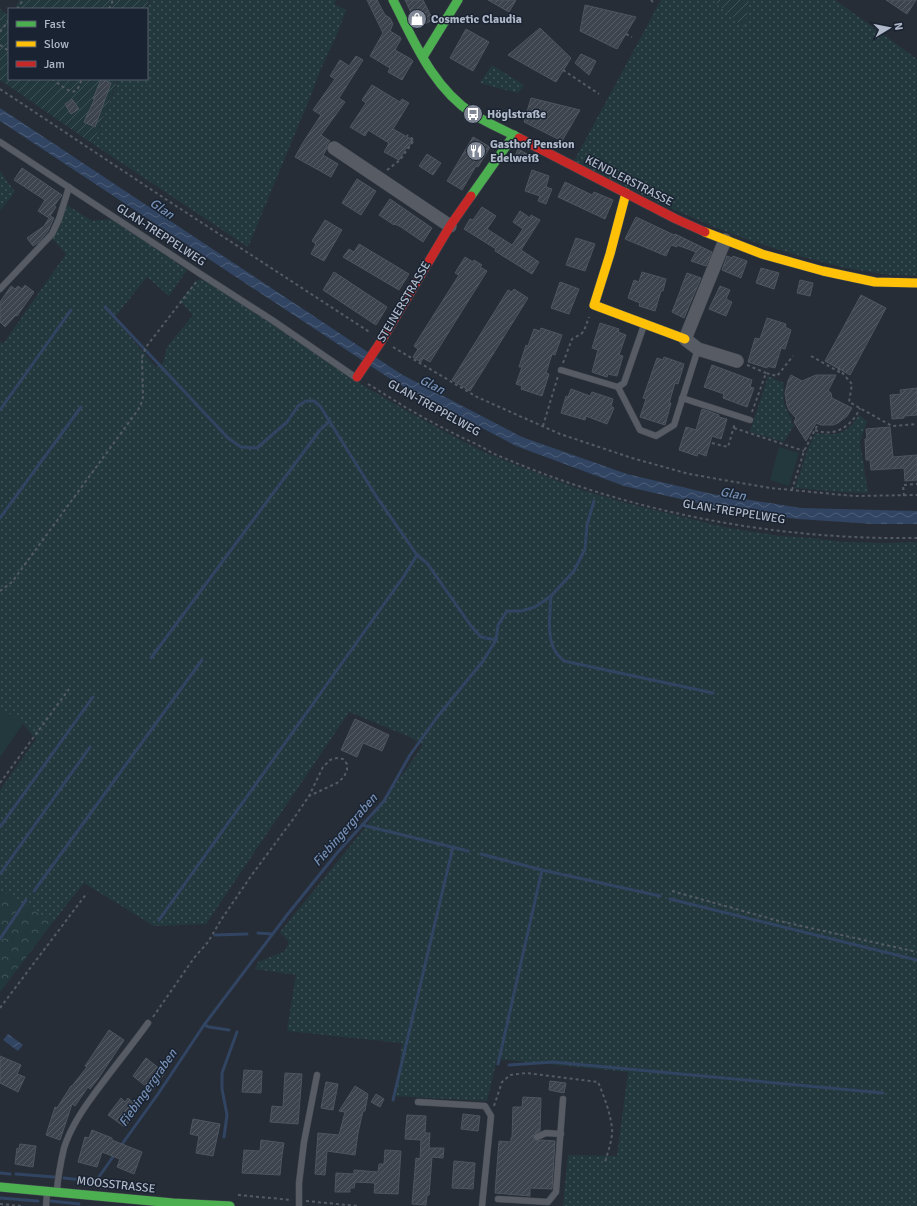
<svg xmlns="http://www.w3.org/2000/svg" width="917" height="1206" viewBox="0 0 917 1206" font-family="Signika,sans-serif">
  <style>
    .grass { fill: url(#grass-dots) }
    .forest { fill: url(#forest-crowns) }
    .garden { fill: url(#garden-furrows) }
    .pitch { fill: #23383d }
    .water { fill: url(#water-waves) }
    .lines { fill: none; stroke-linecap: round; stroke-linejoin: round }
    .stream { stroke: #314462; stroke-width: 3 }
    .building { fill: url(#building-hatch); stroke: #4e555f }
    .lane-casing { stroke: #434850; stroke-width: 7 }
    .street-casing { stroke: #434850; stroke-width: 14 }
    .fast-casing { stroke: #434850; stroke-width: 10 }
    .slow-casing { stroke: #434850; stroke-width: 10 }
    .jam-casing { stroke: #434850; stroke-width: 10 }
    .path { stroke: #545b62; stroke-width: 2; stroke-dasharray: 3 3; stroke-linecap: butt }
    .lane { stroke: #575c64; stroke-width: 6 }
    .street { stroke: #575c64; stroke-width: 13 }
    .fast { stroke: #4caf50; stroke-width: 9 }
    .slow { stroke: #ffc107; stroke-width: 9 }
    .jam { stroke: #c62828; stroke-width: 9 }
    .labels { text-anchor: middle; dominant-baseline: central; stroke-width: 3; stroke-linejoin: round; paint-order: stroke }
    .poi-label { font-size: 12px; font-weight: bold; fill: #b0b9c9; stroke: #1a2331; text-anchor: start }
    .street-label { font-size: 12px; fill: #b0b9c9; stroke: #1a2331 }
    .water-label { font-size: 13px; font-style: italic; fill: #748eb3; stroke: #1a2331 }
  </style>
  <defs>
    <pattern id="grass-dots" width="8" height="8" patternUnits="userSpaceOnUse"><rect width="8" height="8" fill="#23383d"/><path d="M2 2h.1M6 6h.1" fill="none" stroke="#405358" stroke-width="1.8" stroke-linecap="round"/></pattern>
    <pattern id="forest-crowns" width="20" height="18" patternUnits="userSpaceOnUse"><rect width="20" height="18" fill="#23383d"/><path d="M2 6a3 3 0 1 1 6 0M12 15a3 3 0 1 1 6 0" fill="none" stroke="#405358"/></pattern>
    <pattern id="garden-furrows" width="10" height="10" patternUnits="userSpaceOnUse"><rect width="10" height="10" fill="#23383d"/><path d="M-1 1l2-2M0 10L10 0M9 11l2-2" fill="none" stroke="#405358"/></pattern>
    <pattern id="water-waves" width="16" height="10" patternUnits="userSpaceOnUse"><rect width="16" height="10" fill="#314462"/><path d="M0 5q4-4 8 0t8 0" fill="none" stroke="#4c5d77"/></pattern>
    <pattern id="building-hatch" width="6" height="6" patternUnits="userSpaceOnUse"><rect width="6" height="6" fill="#3e444d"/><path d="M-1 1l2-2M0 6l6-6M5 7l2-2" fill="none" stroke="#575d65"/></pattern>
  </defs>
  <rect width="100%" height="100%" fill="#262d37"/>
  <g class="grass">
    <path d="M150 0H336L334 4 346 10C342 21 338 32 333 43 325 59 319 72 313 90L248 247 93 144 119 79H147L146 9Z"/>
    <polygon points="661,0 713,0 744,27 749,0 835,0 917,59 917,276 889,275 846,268 806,258 760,244 719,229 661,204 574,161"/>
    <polygon points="492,65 524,85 520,91 519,91 518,93 480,83"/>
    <polygon points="0,171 15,192 0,211"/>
    <polygon points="67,205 92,221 114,219 187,270 169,296 147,277 114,318 156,367 163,363 167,347 193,315 180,301 197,280 203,279 265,319 364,386 409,412 447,433 488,454 534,472 579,489 626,503 724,527 780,536 813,538 842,542 885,543 917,542 917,1206 563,1206 568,1155 617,1156 628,1072 497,1059 487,1101 393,1096 399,1068 402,1043 287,1031 296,975 255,969 258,962 285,951 289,942 280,932 364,829 423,745 410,737 349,712 206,924 154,926 84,883 53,922 0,890 0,790 36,739 23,724 0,707 0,342 3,344 66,254 52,238 57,229"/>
    <path d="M768 376 784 383C782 397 784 408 792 419L791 423 794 425 784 442 750 432Z"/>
    <path d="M859 415 867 421 860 442 868 493 844 492 795 488 808 448 816 433C836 436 848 434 859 415Z"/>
  </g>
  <polygon class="forest" points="0,890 53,922 0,992"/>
  <g class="garden">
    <polygon points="20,0 149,0 145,9 14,9"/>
    <polygon points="713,0 749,0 745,28"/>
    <polygon points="0,9 9,16 9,79 118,79 93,144 0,80"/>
  </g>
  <g class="pitch">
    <polygon points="779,447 799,453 789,486 770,480"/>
    <polygon points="0,707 23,724 0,757"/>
  </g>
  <g class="water">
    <polygon points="0,108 401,374 522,437 627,474 712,494 801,508 917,511 917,524 873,524 798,519 733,511 624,486 516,446 395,382 0,121"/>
    <polygon points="8,1034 23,1045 18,1051 3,1040"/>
  </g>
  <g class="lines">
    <g class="stream">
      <polyline points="105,307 228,438 241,447 257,448 287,422 298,406 306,401 314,401 320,406 376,496 417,555 427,563 471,626 481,637 496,640"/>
      <polyline points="0,410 71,310"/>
      <polyline points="0,518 81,407"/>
      <path d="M551 596C550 613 546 640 557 654 559 656 562 659 564 661L713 693"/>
      <polyline points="151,658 320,430 330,421"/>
      <polyline points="362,825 468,851"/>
      <polyline points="0,827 93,697"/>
      <polyline points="481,854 542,870 660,896"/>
      <polyline points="0,874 90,747"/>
      <polyline points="34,891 202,660"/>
      <polyline points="670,899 917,960"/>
      <polyline points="159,920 404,576 417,555"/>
      <polyline points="258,933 272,934"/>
      <polyline points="215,935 247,934"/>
      <polyline points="0,939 26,900"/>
      <polyline points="204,1025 209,1027 229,1030"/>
      <polyline points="498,1064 542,870"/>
      <polyline points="509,1065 553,1062 883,1093"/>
      <polyline points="393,1100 453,847"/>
      <polyline points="224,1137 227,1115 222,1089 222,1073 237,1032"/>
      <polyline points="120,1147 158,1094 204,1025 287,915 337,853 384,801 410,755 438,716 483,661 496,640 498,625 507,611 521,611 535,607 551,596 574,571 585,549 587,525 594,501"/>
      <polyline points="0,1173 10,1174"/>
      <polyline points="16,1174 54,1177"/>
      <polyline points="64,1178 91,1181 97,1180"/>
      <polyline points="96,1181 115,1154"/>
      <polyline points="0,1198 38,1201"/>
      <polyline points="51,1201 79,1204"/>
    </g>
  </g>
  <g class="building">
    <polygon points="367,0 377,0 385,15 390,18 393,24 390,31 400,37 401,39 395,50 411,59 413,61 402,80 388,72 390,68 370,56 383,33"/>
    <polygon points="405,0 423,0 433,20 418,27"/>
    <polygon points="488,0 516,0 509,12"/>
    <polygon points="886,0 916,0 907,14"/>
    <polygon points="585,5 636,17 617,49 580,31"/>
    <polygon points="540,28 571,58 556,82 508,55"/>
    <polygon points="466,29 489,42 473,71 450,58"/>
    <polygon points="581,54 596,61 589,75 575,63"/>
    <polygon points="356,56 363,60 339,98 345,102 321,135 330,141 327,144 326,150 323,155 338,164 331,177 295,157 304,141 321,115 313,110 335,79 330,76 340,60 349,66"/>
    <polygon points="101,79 111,83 95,127 84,122 95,98 93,99"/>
    <polygon points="372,85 400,102 402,99 409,103 393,129 413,140 408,148 407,147 399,160 384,152 389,143 368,130 365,136 350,127 366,103 362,100"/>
    <polygon points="531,98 580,110 562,141 524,122"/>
    <polygon points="72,99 79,109 71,114 65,104"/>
    <polygon points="473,137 490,147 478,167 476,166 462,190 447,181"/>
    <polygon points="518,149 529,155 526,162 515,156"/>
    <polygon points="427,154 441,163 433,175 419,166"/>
    <polygon points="22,168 62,195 54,206 56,207 50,216 54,218 48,231 39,242 33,246 27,238 44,226 49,218 38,211 45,200 14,180"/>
    <polygon points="532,170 549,176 546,187 552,189 546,204 538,201 540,196 525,191"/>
    <polygon points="357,179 376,191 361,215 342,203"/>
    <polygon points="565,182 592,195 594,192 613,200 605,219 558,197"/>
    <polygon points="390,199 432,228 423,242 401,227 395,224 394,225 379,215"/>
    <polygon points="482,207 496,216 487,229 512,245 523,229 513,222 520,211 530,218 531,215 540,220 521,250 539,262 532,274 495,251 496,249 464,229 470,219 473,220"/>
    <polygon points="636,217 674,235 675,234 712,252 706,266 691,261 696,252 677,245 677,247 671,245 666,256 625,239"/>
    <polygon points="325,220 342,230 324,261 311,254 316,244 312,241"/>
    <polygon points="576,238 595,244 585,271 566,265"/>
    <polygon points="359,244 409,274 399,290 343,257 349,249 354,252"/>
    <polygon points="727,256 732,258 733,256 747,261 741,278 722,270"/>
    <polygon points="465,257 473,262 474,260 482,265 480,267 487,271 430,362 423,358 421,362 413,357 418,349 414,346 459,275 455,273"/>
    <polygon points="761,268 779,273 774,289 756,283"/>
    <polygon points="334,272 387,307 376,325 323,290"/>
    <polygon points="642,272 666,279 663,291 661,291 655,311 639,306 640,303 628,298 634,280 639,282"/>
    <polygon points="687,273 701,278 684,318 672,312 681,289 681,288"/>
    <polygon points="800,280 813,283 810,296 797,293"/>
    <polygon points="560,282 579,289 569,314 551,308"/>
    <polygon points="25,285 34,292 17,316 16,315 5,327 0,322 0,302 11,286 15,289 18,286 22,289"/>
    <polygon points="720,286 730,290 726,299 732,302 726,316 709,309"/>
    <polygon points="514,289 528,298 470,391 452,380 508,290 512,292"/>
    <polygon points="861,295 886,308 850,375 825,361"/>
    <polygon points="767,318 786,324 785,327 791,330 785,349 781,348 775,368 767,366 767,368 748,362 755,338 760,339"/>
    <polygon points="600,323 619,329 618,332 626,335 619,355 623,356 617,376 608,374 607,377 592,372 598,350 592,348"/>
    <polygon points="541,328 562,335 555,355 552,354 546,373 549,374 542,396 521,389 522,386 516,384 522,367 519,367 526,345 528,346 534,329 540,331"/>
    <polygon points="664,357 684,364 678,384 675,383 669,403 671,403 665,425 640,417 646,399 643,398 657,358 663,360"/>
    <polygon points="712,365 752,380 750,387 754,388 747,407 723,398 724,394 704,387"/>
    <polygon points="791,375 802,381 816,375 836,375 828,391 831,393 832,398 852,408 847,416 838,423 833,425 821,425 816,423 806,441 794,422 796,418 789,410 787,405 785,393 788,381"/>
    <polygon points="917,388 917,415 904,416 904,418 892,419 890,395 901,394 900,390"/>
    <polygon points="571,389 590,396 592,392 613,399 611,406 614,408 607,424 586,416 585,420 561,413 566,396 568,397"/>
    <polygon points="702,409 719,415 719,417 727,419 721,439 712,436 706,456 698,453 697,456 679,450 686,427 696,430"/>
    <polygon points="890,427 893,457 917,455 917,480 905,481 904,468 871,470 870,460 866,460 865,439 867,439 866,429"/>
    <polygon points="355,719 389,735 382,751 363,743 357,757 341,750"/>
    <polygon points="109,1030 124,1040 98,1079 90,1089 88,1087 75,1106 72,1104 60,1140 46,1135 55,1107 57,1108 71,1086 72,1086 87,1067 85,1066"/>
    <polygon points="0,1056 21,1065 17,1074 25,1077 18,1092 0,1083"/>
    <polygon points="146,1058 165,1073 152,1091 133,1076"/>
    <polygon points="244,1070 262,1071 261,1093 242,1092"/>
    <polygon points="285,1073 302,1074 298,1124 270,1122 272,1106 283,1107"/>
    <polygon points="550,1081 566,1083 564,1093 549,1090"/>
    <polygon points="326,1082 338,1084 333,1110 321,1108"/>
    <polygon points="355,1086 368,1094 365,1111 363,1111 358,1133 355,1155 327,1151 325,1175 315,1174 318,1133 339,1135 345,1112 339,1111"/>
    <polygon points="376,1094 384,1099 380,1107 371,1102"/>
    <polygon points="523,1097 541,1098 540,1131 534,1134 533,1139 537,1141 541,1140 555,1141 552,1189 530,1188 530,1196 495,1193 499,1141 511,1142 511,1138 512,1138 513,1107 522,1107"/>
    <polygon points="121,1098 125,1102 128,1098 139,1108 125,1127 108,1115"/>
    <polygon points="463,1114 480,1116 478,1131 461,1129"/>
    <polygon points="407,1115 426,1116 425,1133 430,1133 429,1148 444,1148 443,1158 432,1157 429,1195 427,1195 426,1205 412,1204 416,1158 420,1159 421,1140 405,1139"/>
    <polygon points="193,1119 220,1124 213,1156 196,1153 199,1136 190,1134"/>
    <polygon points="92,1130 112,1138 112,1140 142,1152 134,1174 117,1167 120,1159 102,1152 97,1167 78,1162 85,1137 89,1138"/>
    <polygon points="261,1140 284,1143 282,1155 280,1175 242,1173 244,1150 260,1151"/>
    <polygon points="20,1144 36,1146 33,1167 15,1164 17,1148 19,1149"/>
    <polygon points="385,1150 401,1151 398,1194 374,1193 375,1183 355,1182 354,1188 350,1188 350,1192 335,1192 336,1173 354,1174 354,1170 378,1172 379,1164 384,1164"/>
    <polygon points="454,1161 475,1163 473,1189 452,1188"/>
  </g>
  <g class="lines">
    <defs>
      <g id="lane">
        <polyline points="0,142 202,275 272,320 355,377"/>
        <polyline points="0,289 52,234 59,219 69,187"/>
        <polyline points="561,370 618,387 624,383 644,325"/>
        <polyline points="618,387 640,430 656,436 674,425 698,349"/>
        <polyline points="682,398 750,420"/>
        <polyline points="418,1102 485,1106 491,1116 482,1206"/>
        <polyline points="537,1137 546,1133 561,1134"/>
        <path d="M57 1190C58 1176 61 1161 64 1148 70 1129 81 1112 92 1097 110 1072 130 1048 148 1023"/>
        <polyline points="498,1199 548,1202 556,1192 563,1099"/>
        <polyline points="46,1206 47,1193"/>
        <polyline points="299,1206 299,1183 304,1142 317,1075"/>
      </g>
      <g id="street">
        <polyline points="334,148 450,226"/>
        <polyline points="725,240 685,339 698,349 737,361"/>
      </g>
      <g id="fast">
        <path d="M393 0C414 41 432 87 473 114 487 123 504 130 519 138"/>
        <polyline points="423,57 458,0"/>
        <polyline points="471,196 514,135"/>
        <polyline points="0,1187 173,1203 230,1206"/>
      </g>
      <g id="slow">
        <polyline points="626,193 610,254 594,305 685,339"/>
        <polyline points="705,232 762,254 823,271 875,282 917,283"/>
      </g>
      <g id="jam">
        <polyline points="519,138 676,219 705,232"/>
        <polyline points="357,377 382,340 450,226 471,196"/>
      </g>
    </defs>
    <use href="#lane" class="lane-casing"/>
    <use href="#street" class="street-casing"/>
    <use href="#fast" class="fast-casing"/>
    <use href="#slow" class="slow-casing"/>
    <use href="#jam" class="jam-casing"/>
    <g class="path">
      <polyline points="651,0 653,2"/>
      <polyline points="17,9 23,0"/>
      <polyline points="109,9 113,0"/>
      <polyline points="0,32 9,20"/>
      <polyline points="626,34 632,37"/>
      <polyline points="0,45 9,51"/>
      <polyline points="563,70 599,94"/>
      <path d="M52 79C57 82 70 94 75 91 79 89 80 83 82 79"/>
      <polyline points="0,89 173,204 371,333"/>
      <polyline points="387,170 400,160 414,140 407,135"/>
      <polyline points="393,347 477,397 560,434 632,458 689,474 770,488 854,496 917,495"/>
      <polyline points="811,356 841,373"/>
      <polyline points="563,363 572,339 581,334 584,331 589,317"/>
      <polyline points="747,365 766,373"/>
      <polyline points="838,368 852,384 849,402 892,426 917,424"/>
      <path d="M368 384C388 396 407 409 428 420 443 428 458 436 474 443 484 448 493 454 504 458 634 513 775 540 917 538"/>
      <polyline points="752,412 766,373 777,376 793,356"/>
      <polyline points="543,426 558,376"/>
      <polyline points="734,428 804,451"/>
      <path d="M815 430C835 438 853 425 860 408"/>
      <polyline points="712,443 728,447 735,423"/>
      <polyline points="792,490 804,451 817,426"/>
      <polyline points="904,496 903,485 917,484"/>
      <polyline points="0,591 12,582 138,410 141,404 143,397 142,357 146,347 197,281"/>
      <polyline points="0,783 69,689"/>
      <polyline points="672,891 775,920 917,952"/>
      <polyline points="0,1008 87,893"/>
      <polyline points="153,1017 194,958 208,942 221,920 251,876 294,818 309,796 323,767 330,760 337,758 343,759 347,764 347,770 344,777 337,783 309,796"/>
      <path d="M494 1106 502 1082 510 1075 526 1073 598 1082C604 1096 610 1112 612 1128 613 1139 608 1151 605 1162"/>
      <polyline points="238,1195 292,1200"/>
      <polyline points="306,1201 358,1206"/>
      <polyline points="0,1204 21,1206"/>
    </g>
    <use href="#lane" class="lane"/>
    <use href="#street" class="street"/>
    <use href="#fast" class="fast"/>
    <use href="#slow" class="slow"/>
    <use href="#jam" class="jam"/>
  </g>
  <defs>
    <symbol id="shop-disc" viewBox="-11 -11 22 22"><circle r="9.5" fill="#808896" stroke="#1a2331"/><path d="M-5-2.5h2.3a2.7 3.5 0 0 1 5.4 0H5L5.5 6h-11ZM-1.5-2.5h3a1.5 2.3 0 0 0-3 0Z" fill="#fff"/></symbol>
    <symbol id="bus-disc" viewBox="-11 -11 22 22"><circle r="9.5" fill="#808896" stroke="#1a2331"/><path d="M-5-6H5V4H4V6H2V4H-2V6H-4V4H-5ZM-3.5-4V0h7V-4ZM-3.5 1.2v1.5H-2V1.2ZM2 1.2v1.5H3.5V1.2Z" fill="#fff"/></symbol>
    <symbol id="restaurant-disc" viewBox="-11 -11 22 22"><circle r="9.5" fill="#808896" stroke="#1a2331"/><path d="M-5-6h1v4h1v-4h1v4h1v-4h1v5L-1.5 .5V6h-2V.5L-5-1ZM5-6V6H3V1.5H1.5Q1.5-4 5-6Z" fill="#fff"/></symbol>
  </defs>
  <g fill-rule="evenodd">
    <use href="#shop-disc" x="406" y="8" width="22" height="22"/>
    <use href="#bus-disc" x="462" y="103" width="22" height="22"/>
    <use href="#restaurant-disc" x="465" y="140" width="22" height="22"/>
  </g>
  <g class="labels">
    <g class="poi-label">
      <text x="431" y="19">Cosmetic Claudia</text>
      <text x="487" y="114">Höglstraße</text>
      <text x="490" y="144">Gasthof Pension<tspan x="490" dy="14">Edelweiß</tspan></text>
    </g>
    <g class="street-label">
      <text transform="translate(629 181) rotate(27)">KENDLERSTRASSE</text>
      <text transform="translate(161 235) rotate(33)">GLAN-TREPPELWEG</text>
      <text transform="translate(404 302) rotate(-59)">STEINERSTRASSE</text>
      <text transform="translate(434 408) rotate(29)">GLAN-TREPPELWEG</text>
      <text transform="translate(734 512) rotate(9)">GLAN-TREPPELWEG</text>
      <text transform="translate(116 1185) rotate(6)">MOOSSTRASSE</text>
    </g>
    <g class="water-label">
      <text transform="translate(162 209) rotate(34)">Glan</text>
      <text transform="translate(432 385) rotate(27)">Glan</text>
      <text transform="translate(733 494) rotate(11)">Glan</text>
      <text transform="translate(345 830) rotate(-49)">Fiebingergraben</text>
      <text transform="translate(148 1088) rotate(-55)">Fiebingergraben</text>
    </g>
  </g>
  <rect x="8" y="8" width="140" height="72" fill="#1a2331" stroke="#565f6e"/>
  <rect x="16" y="21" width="20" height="6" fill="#4caf50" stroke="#565f6e"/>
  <text x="44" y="28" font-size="12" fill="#b0b9c9">Fast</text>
  <rect x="16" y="41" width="20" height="6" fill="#ffc107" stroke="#565f6e"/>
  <text x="44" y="48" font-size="12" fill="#b0b9c9">Slow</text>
  <rect x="16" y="61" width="20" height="6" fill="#c62828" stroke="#565f6e"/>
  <text x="44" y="68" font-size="12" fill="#b0b9c9">Jam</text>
  <g transform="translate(889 28) rotate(80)" stroke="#1a2331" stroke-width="3" paint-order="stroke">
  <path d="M0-3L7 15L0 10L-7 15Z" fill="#b0b9c9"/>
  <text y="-6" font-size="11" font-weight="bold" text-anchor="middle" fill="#b0b9c9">N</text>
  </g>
</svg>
